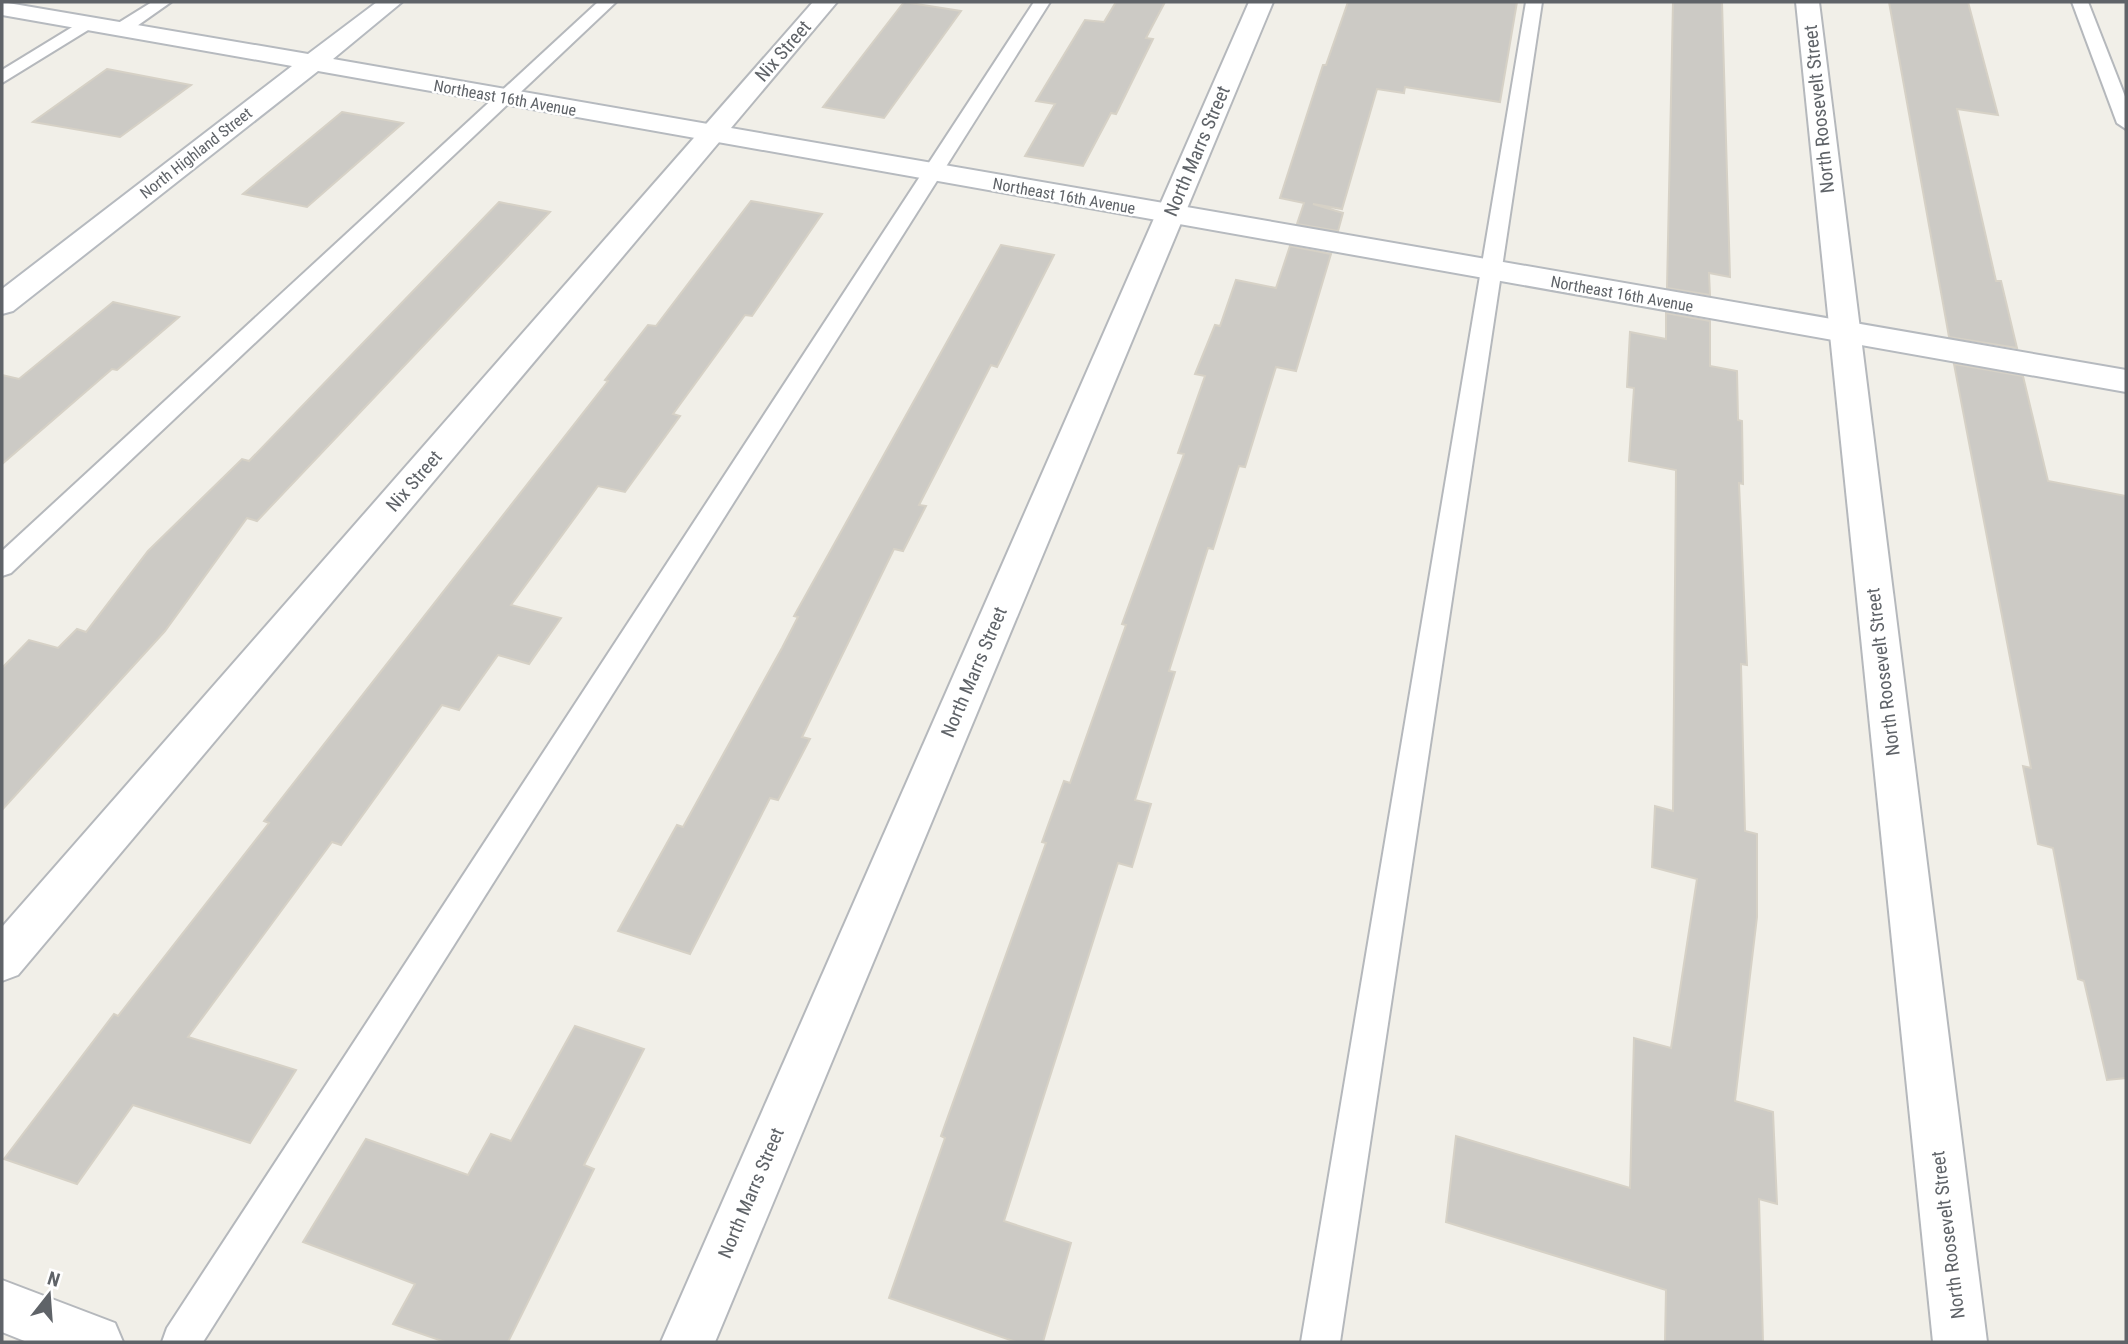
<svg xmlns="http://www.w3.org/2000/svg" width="2128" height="1344" viewBox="0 0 2128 1344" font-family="'Roboto Condensed',sans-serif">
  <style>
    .building { fill: #cccac5; stroke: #d6d1c6; stroke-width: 2 }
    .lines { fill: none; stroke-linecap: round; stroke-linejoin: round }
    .lane-casing { stroke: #b5b8bc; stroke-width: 4 }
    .street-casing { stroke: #b5b8bc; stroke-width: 4 }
    .secondary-casing { stroke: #b6babf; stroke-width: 4 }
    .lane { fill: #fff; fill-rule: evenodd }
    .street { fill: #fff; fill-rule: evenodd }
    .secondary { fill: #fff; fill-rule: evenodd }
    .labels { text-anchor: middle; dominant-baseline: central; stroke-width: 5; stroke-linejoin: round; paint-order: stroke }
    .far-street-label { font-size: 16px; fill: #5f6368; stroke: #fff }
    .street-label { font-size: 19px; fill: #5f6368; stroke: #fff }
  </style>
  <rect width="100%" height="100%" fill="#f1efe8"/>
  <g class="building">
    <polygon points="904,2 961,11 884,118 823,107"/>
    <polygon points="1116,2 1165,2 1146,38 1153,39 1116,114 1111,113 1083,166 1025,156 1055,104 1036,101 1085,20 1104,22"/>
    <polygon points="1348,2 1517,2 1500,102 1405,87 1404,93 1377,89 1342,209 1313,204 1343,213 1338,231 1297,224 1304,203 1280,198 1323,65 1326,65"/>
    <polygon points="1673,2 1722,2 1730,277 1709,273 1710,295 1667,288"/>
    <polygon points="1889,2 1968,2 1998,115 1957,109 1996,281 2001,281 2017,348 1949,337"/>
    <polygon points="107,69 191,85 120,137 33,122"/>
    <polygon points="342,112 403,123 307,207 243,194"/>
    <polygon points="751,201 822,214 752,316 745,315 673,414 680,416 625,492 598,486 511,605 561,618 529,664 498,655 459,710 442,705 341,845 332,842 188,1037 296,1070 250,1143 133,1105 77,1184 4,1159 114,1014 118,1016 269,823 264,821 608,381 605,380 648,325 656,326"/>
    <polygon points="499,202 550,212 257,521 247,518 165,631 2,810 2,668 29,640 58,648 77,629 86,632 148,551 242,459 249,461"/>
    <polygon points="1001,245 1054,255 997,367 991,365 919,505 926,506 903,551 894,549 802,737 810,739 778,800 770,798 690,954 618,931 677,825 683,827 782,648 798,617 794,616"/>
    <polygon points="1290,246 1331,254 1296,371 1276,367 1245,467 1239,466 1213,549 1208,548 1169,671 1175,672 1135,800 1151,804 1132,867 1118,863 1004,1221 1071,1243 1043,1342 1016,1342 889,1298 945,1138 941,1136 1046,843 1042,842 1064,781 1070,783 1126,625 1122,624 1184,454 1178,453 1205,376 1195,374 1215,325 1220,326 1236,280 1276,288"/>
    <polygon points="113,302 179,317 117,370 112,369 2,464 2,375 19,379"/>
    <polygon points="1666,313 1710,321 1710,366 1737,371 1738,420 1742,421 1743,484 1739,483 1747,665 1741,664 1745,831 1757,834 1757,917 1735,1101 1773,1112 1777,1204 1759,1199 1763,1342 1665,1342 1666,1290 1446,1222 1456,1136 1630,1188 1634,1038 1671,1048 1697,879 1652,867 1655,806 1673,811 1676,470 1629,461 1634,388 1627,387 1630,332 1666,339"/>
    <polygon points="1954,364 2023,376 2048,481 2126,496 2126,1078 2107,1080 2084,981 2078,979 2053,848 2038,844 2023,766 2031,768"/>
    <polygon points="575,1026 644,1049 584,1165 594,1169 508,1342 445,1342 393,1324 415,1284 303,1242 366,1139 468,1175 491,1134 511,1141"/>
  </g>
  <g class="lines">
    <defs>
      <g id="lane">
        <polygon points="152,2 171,2 127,33 115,33 112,29 115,25"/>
        <polygon points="598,2 616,2 11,573 2,576 2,551"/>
        <polygon points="1034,2 1050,2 203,1342 162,1342 167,1328"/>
        <polygon points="1526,2 1542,2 1340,1342 1301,1342"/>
        <polygon points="2072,2 2088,2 2126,99 2126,129 2117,123"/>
        <polygon points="87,18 93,19 96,23 93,27 2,83 2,70"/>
      </g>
      <g id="street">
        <polygon points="813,2 837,2 18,975 2,981 2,927"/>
        <polygon points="1249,2 1273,2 715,1342 661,1342"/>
        <polygon points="1796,2 1819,2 1987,1342 1933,1342"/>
        <polygon points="2,1280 115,1323 123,1342 27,1342 2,1332"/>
      </g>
      <polygon id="secondary" points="2,2 308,54 377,2 402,2 333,59 2126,370 2126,392 318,71 13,311 2,314 2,289 292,66 2,15"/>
    </defs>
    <use href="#lane" class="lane-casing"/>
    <use href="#street" class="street-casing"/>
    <use href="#secondary" class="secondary-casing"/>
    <use href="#lane" class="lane"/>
    <use href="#street" class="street"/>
    <use href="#secondary" class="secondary"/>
  </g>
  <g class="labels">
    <g class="far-street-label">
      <text transform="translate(505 98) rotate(10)">Northeast 16th Avenue</text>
      <text transform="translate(196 153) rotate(-38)">North Highland Street</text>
      <text transform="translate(1064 196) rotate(10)">Northeast 16th Avenue</text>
      <text transform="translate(1622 294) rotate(10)">Northeast 16th Avenue</text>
    </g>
    <g class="street-label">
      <text transform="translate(783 51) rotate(-49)">Nix Street</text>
      <text transform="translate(1819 109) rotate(-96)">North Roosevelt Street</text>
      <text transform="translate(1197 151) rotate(-67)">North Marrs Street</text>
      <text transform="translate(414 481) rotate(-49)">Nix Street</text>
      <text transform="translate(974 672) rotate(-67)">North Marrs Street</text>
      <text transform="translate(1883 672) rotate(-97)">North Roosevelt Street</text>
      <text transform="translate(751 1193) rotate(-67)">North Marrs Street</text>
      <text transform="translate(1948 1235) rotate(-97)">North Roosevelt Street</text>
    </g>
  </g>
  <rect width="2128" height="1344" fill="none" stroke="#5f6368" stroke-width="7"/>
  <g transform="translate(49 1295) rotate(17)" stroke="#ffffff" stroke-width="5" paint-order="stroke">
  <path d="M0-5L12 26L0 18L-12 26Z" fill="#5f6368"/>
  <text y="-10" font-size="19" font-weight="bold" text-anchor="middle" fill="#5f6368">N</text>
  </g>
</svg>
